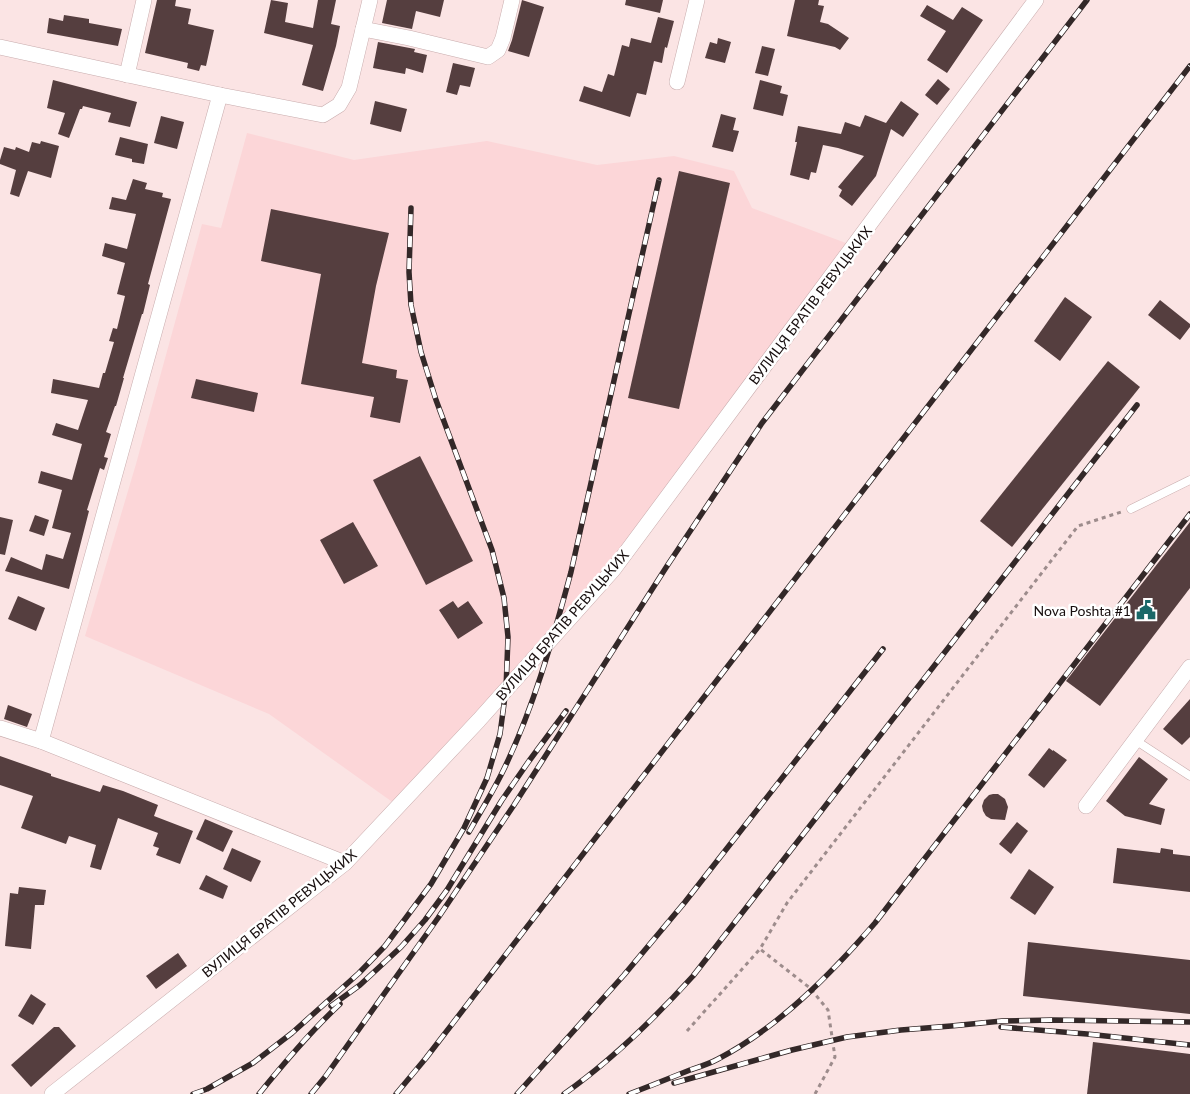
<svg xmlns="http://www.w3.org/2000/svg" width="1190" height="1094" viewBox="0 0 1190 1094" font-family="Lato,sans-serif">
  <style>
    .built { fill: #fcd6d8 }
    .building { fill: #553e3f }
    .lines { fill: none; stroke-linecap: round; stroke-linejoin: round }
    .service-casing { stroke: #c8acad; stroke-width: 9 }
    .minor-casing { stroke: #c8acad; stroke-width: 16 }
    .path { stroke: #9d8c8c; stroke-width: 3; stroke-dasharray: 4 4; stroke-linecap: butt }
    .service { stroke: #fff; stroke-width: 8 }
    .minor { stroke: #fff; stroke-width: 15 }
    .rail-casing { stroke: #332828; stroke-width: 5.5 }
    .rail { stroke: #fff; stroke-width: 4; stroke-dasharray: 11; stroke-linecap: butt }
    .labels { text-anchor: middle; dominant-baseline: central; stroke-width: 5; stroke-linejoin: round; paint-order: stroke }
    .street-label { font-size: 14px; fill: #170e0e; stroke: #fff }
    .poi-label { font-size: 14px; fill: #170e0e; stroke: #fff; text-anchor: end }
  </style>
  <rect width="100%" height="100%" fill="#fbe4e4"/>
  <polygon class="built" points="247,133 354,160 487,141 597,165 674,156 734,171 752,208 854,246 613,570 398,806 269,714 85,636 136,464 202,224 221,228"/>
  <g class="building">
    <polygon points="157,0 176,0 175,6 191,9 188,24 214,30 206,66 201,65 199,71 187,68 188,63 145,53"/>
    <polygon points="271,0 288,3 285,22 313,28 318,0 336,0 331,24 340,26 336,46 323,91 302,85 313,45 264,33"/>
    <polygon points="387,0 444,0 440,17 416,11 412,29 382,23"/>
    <polygon points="522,0 544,7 529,57 508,51 512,40"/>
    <polygon points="626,0 663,0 660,13 625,5"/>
    <polygon points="795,0 819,0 818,5 824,6 820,22 828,24 849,38 840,50 835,47 787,36"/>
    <polygon points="927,5 953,20 962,7 983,20 947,73 927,60 946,31 920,16"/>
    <polygon points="64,15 89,19 89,23 122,29 118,46 47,33 49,18 63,21"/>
    <polygon points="658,17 674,21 667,48 665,47 662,63 654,61 646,95 637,93 630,117 579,101 584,86 602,92 608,74 614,76 622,45 629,47 631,38 651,43"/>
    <polygon points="718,38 731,42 725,63 705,58 710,42 717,44"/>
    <polygon points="378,42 415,49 414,52 427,55 423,73 406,68 405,74 373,68"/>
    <polygon points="762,46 775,49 768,76 755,73"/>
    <polygon points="453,63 475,68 470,87 460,85 457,95 446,92"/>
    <polygon points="938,79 950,89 937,105 925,95"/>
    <polygon points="53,80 137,102 130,127 108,122 111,113 83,106 82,109 80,109 69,138 58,134 65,113 47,108"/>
    <polygon points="760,80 782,86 780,93 788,95 783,116 753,109"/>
    <polygon points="375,101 407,109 401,132 370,124"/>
    <polygon points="901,101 919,114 903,137 891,129 876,176 852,206 839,196 842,190 838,187 864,156 838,148 823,145 816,173 811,172 809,180 790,175 797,142 795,142 798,126 841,134 845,122 860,127 865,115 886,123"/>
    <polygon points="721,114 736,118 733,130 739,131 733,152 712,147"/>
    <polygon points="161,116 184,122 177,149 154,143"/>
    <polygon points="120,137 148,144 144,164 132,162 132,159 115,155"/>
    <polygon points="41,141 59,146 51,178 28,171 19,197 10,194 16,170 0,164 0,160 4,147 15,150 16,147 29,152 32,142 40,144"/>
    <polygon points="679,171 730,183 679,409 628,398"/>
    <polygon points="133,179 147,183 145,189 163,193 162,197 171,199 148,284 150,285 143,314 142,314 123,378 124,378 116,406 115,406 106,432 111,434 104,457 108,458 104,470 100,468 87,510 89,511 69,589 5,571 11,557 42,570 46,554 63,559 71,533 52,528 62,490 38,483 41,471 72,480 82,444 52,435 56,423 78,430 88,400 51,393 53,379 99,388 103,373 105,373 114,342 109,341 113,328 117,329 125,296 117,294 125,263 102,256 105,243 127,249 136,214 109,209 112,197 126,200"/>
    <polygon points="271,209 389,233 376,286 362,363 397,370 396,378 408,380 400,423 370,417 374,397 301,384 321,274 261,261"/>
    <polygon points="1065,297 1092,317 1060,361 1034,341"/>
    <polygon points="1160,300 1190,324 1190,327 1180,340 1148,315"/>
    <polygon points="1108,361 1140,387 1012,547 980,521"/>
    <polygon points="196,379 258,393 254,412 191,398"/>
    <polygon points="420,456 473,561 426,585 373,480"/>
    <polygon points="35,515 49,520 44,536 29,531"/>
    <polygon points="0,517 13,520 5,555 0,554"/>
    <polygon points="353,522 378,566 344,584 320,540"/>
    <polygon points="1190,522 1190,588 1100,706 1066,681"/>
    <polygon points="18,596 45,608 36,631 8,619"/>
    <polygon points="453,601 458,608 468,601 483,623 458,639 439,610"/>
    <polygon points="1190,699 1190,737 1182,745 1163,729"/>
    <polygon points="8,705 32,714 27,727 4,719"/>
    <polygon points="1049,748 1053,751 1053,750 1067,760 1044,788 1028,775"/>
    <polygon points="0,756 51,774 51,776 100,792 103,785 123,791 158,805 154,816 193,831 180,864 156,855 159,848 153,846 158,833 118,818 101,870 90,867 96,845 69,836 66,844 21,828 33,796 0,785"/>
    <polygon points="1139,757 1168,779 1149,804 1165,809 1161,825 1125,816 1106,801"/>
    <polygon points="993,794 998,794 1005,799 1008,807 1005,820 991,819 986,816 983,811 982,806 984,800 989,795"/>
    <polygon points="205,819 233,831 223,852 196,839"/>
    <polygon points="1017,822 1028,831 1011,854 999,844"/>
    <polygon points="232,848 261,861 251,882 223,869"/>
    <polygon points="1117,848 1160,853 1161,848 1173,850 1173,854 1190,856 1190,892 1113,883"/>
    <polygon points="1029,869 1054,887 1035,915 1010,898"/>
    <polygon points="206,875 228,886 223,899 199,889"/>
    <polygon points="19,887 46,890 44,905 35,905 31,949 5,946 10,893 18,894"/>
    <polygon points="1028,942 1190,960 1190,1014 1023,996"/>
    <polygon points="178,953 187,966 156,989 146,976"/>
    <polygon points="31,994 46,1004 33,1025 18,1016"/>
    <polygon points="54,1027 59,1027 76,1046 31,1087 11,1065"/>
    <polygon points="1093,1042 1190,1054 1190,1094 1087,1094"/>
  </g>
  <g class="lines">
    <defs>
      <g id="service">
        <polyline points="1131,509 1190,480"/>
        <polyline points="1135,740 1190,776"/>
      </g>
      <g id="minor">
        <polyline points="363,29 409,38 488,57 498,50 503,38 512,0"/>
        <polyline points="0,47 220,95 323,115 339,105 349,88 370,0"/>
        <polyline points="127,75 144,0"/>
        <polyline points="677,82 697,0"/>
        <polyline points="0,728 41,741 345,863"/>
        <polyline points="41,741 220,95"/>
        <polyline points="1086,806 1190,667"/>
        <polyline points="52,1094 345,863 479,720 613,570 1036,0"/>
      </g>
    </defs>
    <use href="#service" class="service-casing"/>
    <use href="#minor" class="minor-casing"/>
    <g class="path">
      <polyline points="687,1031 760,949"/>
      <polyline points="815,1094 835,1057 828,1010 810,988 760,949 787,903 1078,526 1121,512"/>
    </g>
    <use href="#service" class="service"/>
    <use href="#minor" class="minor"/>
    <defs>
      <g id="rail">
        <path d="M469 832C479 814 491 795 501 775 532 713 553 639 571 572L659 180"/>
        <polyline points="331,1006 360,985 401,947 425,920 447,890 502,800 529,761 566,711"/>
        <polyline points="1001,1027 1087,1034 1190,1045"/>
        <polyline points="674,1083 792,1050 847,1037 901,1030 951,1026 1002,1021 1053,1020 1190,1022"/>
        <polyline points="193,1094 207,1089 253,1063 292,1033 359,973 385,946 431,884 464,828 487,778 500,734 506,689 508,637 504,598 492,550 436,400 421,352 411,305 409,272 411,208"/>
        <path d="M259 1094C284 1063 310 1032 340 1004"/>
        <polyline points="311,1094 325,1077 438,918 514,805 667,566 762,423 1087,0"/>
        <polyline points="396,1094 426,1058 1190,66"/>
        <polyline points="517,1094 624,975 685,902 883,649"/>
        <path d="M564 1094C612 1060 654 1019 693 976L1137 405"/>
        <path d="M629 1094C650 1086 670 1078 690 1070 699 1067 709 1064 718 1059 779 1027 831 974 875 923L1190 514"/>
      </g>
    </defs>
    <use href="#rail" class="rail-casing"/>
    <use href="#rail" class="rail"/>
  </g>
  <defs>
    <symbol id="civic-bare" viewBox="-9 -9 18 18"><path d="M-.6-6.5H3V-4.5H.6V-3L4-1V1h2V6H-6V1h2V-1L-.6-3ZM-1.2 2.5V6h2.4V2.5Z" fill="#1a6868" stroke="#fff" stroke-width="2.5" paint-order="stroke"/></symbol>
  </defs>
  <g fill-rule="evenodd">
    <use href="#civic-bare" x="1132" y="596" width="28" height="28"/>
  </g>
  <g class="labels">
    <g class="street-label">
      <text transform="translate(810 305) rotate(-53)">ВУЛИЦЯ БРАТІВ РЕВУЦЬКИХ</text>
      <text transform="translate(562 625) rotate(-49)">ВУЛИЦЯ БРАТІВ РЕВУЦЬКИХ</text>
      <text transform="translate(279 913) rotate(-39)">ВУЛИЦЯ БРАТІВ РЕВУЦЬКИХ</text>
    </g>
    <g class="poi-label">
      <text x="1131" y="610">Nova Poshta #1</text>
    </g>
  </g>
</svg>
